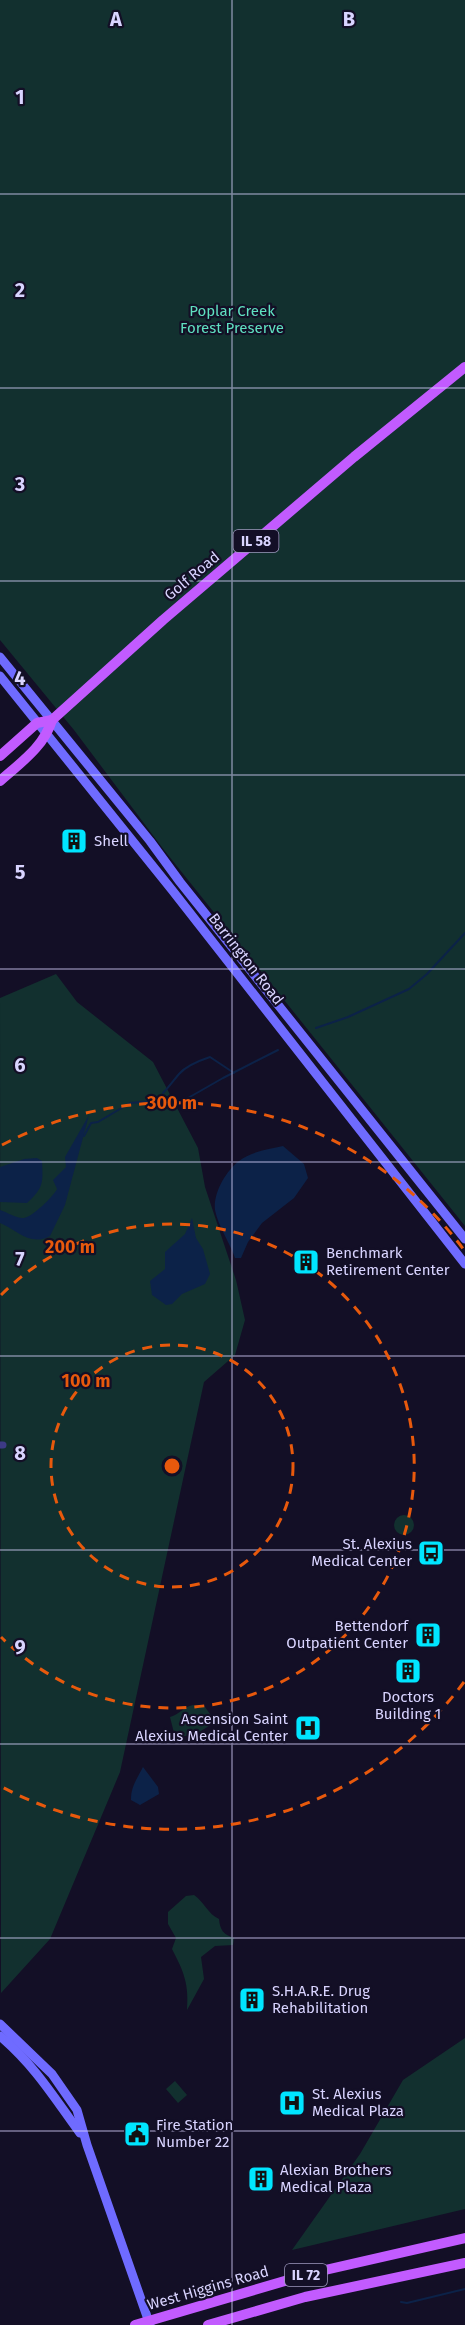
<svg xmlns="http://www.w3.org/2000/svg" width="465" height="2325" viewBox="0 0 465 2325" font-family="'Fira Sans',sans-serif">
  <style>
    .green { fill: #12302f }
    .water { fill: #0c2248 }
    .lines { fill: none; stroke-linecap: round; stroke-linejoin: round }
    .stream { stroke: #0c2248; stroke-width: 2 }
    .street { stroke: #3d3a85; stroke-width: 7 }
    .secondary { stroke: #6f6bff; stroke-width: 9 }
    .primary { stroke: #c25bff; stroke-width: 10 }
    .grid { fill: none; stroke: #d9d4ff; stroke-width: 1.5; stroke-opacity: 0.55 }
    .ring { fill: none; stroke: #e8590c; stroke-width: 3; stroke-dasharray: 10 8 }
    .labels { text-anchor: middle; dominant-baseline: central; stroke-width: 4.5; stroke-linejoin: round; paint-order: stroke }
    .shield { fill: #130f26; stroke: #9e99be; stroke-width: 1.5 }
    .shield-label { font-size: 14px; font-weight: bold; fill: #d9d4ff }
    .park-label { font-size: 15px; fill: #5fe0c0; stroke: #130f26 }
    .street-label { font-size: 15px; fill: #d9d4ff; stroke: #130f26 }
    .poi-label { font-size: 15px; fill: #d9d4ff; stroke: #130f26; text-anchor: start }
    .grid-label { font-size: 20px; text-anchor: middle; font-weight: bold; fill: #d9d4ff; stroke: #130f26; stroke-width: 4.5; stroke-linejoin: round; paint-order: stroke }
    .centre { fill: #e8590c; stroke: #130f26; stroke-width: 3 }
    .ring-label { font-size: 18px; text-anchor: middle; font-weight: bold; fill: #e8590c; stroke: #130f26; stroke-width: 4.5; stroke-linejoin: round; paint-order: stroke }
  </style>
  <rect width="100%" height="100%" fill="#130f26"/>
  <g class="green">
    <polygon points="0,0 465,0 465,1226 164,850 74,730 0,640"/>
    <polygon points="56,974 77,1002 153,1062 198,1148 205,1187 236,1280 245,1320 235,1355 204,1382 120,1772 50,1939 1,1993 0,998"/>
    <circle cx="404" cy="1525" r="10"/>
    <path d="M193 1705 205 1707 215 1721C208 1728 202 1729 196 1735L175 1737 170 1717C180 1714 183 1707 193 1705Z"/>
    <path d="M194 1895C204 1902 208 1914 219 1919 220 1930 223 1934 234 1938L233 1945 215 1946 201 1957 204 1979 187 2010C189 1984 184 1972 172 1949L176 1938 168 1924V1912L186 1896Z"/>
    <polygon points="465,2038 465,2209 292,2250 360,2154 403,2080"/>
    <polygon points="175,2081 187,2095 178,2103 166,2089"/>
  </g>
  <g class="water">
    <path d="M89 1115 65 1205 50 1236C30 1247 17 1230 0 1223V1210C7 1212 17 1219 24 1218 32 1217 53 1197 57 1189L53 1180 66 1167 65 1157Z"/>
    <path d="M283 1146 304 1164 308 1178 294 1198 262 1223 248 1242 241 1258H235C230 1243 218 1226 215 1210 213 1193 226 1171 239 1161 250 1152 269 1149 283 1146Z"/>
    <path d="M37 1158 42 1161C43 1182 44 1188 27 1203L0 1202V1167L24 1159Z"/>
    <polygon points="192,1218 196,1238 203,1249 210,1274 205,1284 182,1294 172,1304 166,1305 152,1295 150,1281 165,1269 165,1252 185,1234"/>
    <path d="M143 1767 158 1787 159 1794 140 1805 131 1800C131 1786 137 1779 143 1767Z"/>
  </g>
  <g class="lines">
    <g class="stream">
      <polyline points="316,1028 348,1017 409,989 427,974 465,933"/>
      <path d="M163 1093C169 1087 174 1080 179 1074 186 1066 201 1060 210 1057L234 1073"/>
      <polyline points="84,1136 91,1123 98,1122 130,1103 152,1101 161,1109 174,1106 223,1078 278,1050"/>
      <polyline points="401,2302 407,2303 465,2289"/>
    </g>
    <polyline class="street" points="0,1445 3,1445"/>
    <g class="secondary">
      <polyline points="0,657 150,841 180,882 465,1239"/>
      <polyline points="0,676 172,890 465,1264"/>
      <polyline points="0,2024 52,2074 77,2110 87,2145 150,2325"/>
      <path d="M0 2036C35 2066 53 2096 80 2133"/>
    </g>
    <g class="primary">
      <polyline points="52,720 163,620 354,457 465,367"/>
      <polyline points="0,756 37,723 52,720"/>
      <path d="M0 781C20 763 44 747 52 720"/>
      <polyline points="135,2325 312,2273 465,2238"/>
      <polyline points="208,2325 305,2297 465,2263"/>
    </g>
  </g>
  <path class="grid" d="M232 0V2325M0 194H465M0 388H465M0 581H465M0 775H465M0 969H465M0 1162H465M0 1356H465M0 1550H465M0 1744H465M0 1938H465M0 2131H465"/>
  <g class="ring">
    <circle cx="172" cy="1466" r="121"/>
    <path d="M1 1295A242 242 0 1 1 1 1637"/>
    <path d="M464 1682A363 363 0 0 1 2 1787M2 1145A363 363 0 0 1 464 1250"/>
  </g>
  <defs>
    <symbol id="building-square" viewBox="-11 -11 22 22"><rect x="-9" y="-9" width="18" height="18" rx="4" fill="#00e5ff" stroke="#130f26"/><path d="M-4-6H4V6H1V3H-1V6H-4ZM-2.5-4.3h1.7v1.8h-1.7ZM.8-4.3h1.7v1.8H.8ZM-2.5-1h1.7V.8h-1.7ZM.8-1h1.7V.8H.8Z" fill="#111"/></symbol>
    <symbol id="bus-square" viewBox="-11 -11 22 22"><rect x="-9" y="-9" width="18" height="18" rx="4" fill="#00e5ff" stroke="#130f26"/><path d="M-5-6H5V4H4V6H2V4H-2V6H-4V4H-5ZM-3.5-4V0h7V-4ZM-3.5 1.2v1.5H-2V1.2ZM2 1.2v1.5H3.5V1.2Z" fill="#111"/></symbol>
    <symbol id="hospital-square" viewBox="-11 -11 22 22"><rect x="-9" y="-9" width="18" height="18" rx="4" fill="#00e5ff" stroke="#130f26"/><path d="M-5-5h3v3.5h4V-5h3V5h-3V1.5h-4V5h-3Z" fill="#111"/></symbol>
    <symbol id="civic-square" viewBox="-11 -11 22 22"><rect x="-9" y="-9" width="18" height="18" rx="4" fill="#00e5ff" stroke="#130f26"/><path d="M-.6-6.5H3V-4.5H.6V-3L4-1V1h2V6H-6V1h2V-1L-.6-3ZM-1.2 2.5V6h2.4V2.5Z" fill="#111"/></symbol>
  </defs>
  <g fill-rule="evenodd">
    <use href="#building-square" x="59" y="826" width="30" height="30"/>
    <use href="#building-square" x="291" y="1247" width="30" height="30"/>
    <use href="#bus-square" x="416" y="1538" width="30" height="30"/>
    <use href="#building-square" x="413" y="1620" width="30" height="30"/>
    <use href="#building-square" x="393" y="1656" width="30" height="30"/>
    <use href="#hospital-square" x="293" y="1713" width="30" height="30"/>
    <use href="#building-square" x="237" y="1985" width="30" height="30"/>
    <use href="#hospital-square" x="277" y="2088" width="30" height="30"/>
    <use href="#civic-square" x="122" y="2119" width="30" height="30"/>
    <use href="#building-square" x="246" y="2164" width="30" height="30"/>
  </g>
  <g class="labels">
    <g class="shield">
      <rect x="233.5" y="530" width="45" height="22" rx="4.5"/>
      <rect x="285" y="2264" width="42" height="22" rx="4.5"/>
    </g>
    <g class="shield-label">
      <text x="256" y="541">IL 58</text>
      <text x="306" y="2275">IL 72</text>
    </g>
    <g class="park-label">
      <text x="232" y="311">Poplar Creek<tspan x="232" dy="17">Forest Preserve</tspan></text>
    </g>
    <g class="street-label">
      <text transform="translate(192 576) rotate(-40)">Golf Road</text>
      <text transform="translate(246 959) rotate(52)">Barrington Road</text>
      <text transform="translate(208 2288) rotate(-16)">West Higgins Road</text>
    </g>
    <g class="poi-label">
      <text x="94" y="841">Shell</text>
      <text x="326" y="1253">Benchmark<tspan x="326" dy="17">Retirement Center</tspan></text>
      <text x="412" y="1544" text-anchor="end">St. Alexius<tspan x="412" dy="17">Medical Center</tspan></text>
      <text x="408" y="1626" text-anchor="end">Bettendorf<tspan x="408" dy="17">Outpatient Center</tspan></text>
      <text x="408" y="1697" text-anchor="middle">Doctors<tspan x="408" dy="17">Building 1</tspan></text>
      <text x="288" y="1719" text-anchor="end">Ascension Saint<tspan x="288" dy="17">Alexius Medical Center</tspan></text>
      <text x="272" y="1991">S.H.A.R.E. Drug<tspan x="272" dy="17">Rehabilitation</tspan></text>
      <text x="312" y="2094">St. Alexius<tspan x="312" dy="17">Medical Plaza</tspan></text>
      <text x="156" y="2125">Fire Station<tspan x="156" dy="17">Number 22</tspan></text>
      <text x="280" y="2170">Alexian Brothers<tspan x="280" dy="17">Medical Plaza</tspan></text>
    </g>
  </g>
  <g class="grid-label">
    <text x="116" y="26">A</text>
    <text x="349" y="26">B</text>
    <text x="20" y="104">1</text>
    <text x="20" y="297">2</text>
    <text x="20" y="491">3</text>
    <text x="20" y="685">4</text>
    <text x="20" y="879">5</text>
    <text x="20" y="1072">6</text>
    <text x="20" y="1266">7</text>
    <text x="20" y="1460">8</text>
    <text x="20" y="1654">9</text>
  </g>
  <circle cx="172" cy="1466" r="9" class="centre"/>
  <g class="ring-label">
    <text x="172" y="1109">300 m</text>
    <text x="70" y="1253">200 m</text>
    <text x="86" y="1387">100 m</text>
  </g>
</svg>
